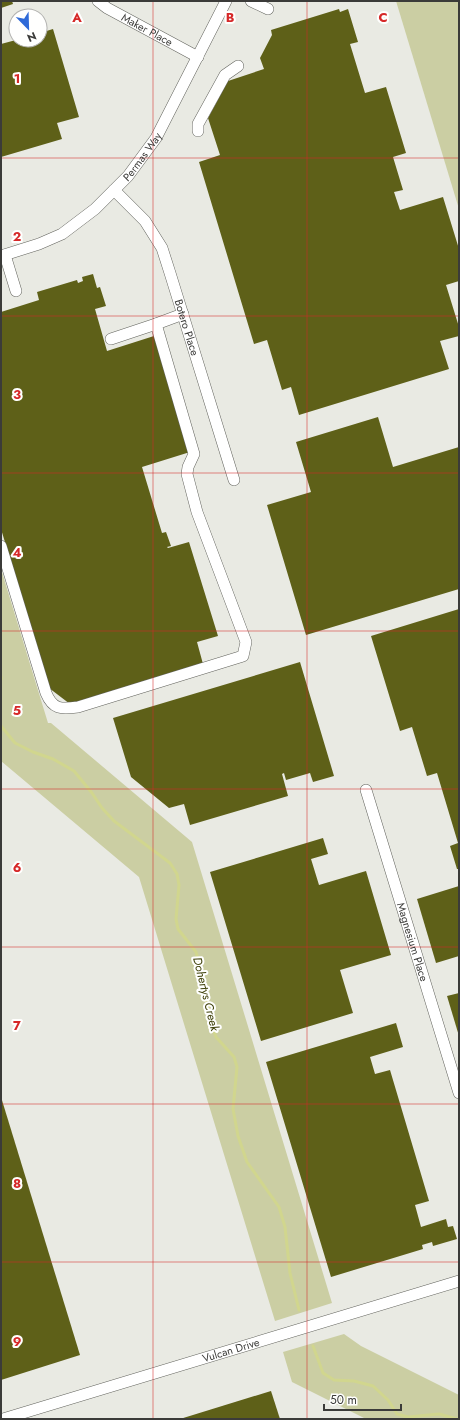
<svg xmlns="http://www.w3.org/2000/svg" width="460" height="1420" viewBox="0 0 460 1420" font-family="Jost,sans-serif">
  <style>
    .green { fill: #cbcea3 }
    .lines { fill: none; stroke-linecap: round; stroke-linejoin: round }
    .stream { stroke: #d1d68e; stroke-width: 3 }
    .building { fill: #5e6018 }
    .minor-casing { stroke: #62635d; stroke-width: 12 }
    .minor { stroke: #fff; stroke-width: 11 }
    .grid { fill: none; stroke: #d62828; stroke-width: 1; stroke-opacity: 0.55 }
    .labels { text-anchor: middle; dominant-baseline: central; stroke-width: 4; stroke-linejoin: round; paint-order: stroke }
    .street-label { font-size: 11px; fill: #3b3b39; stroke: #fffffe }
    .water-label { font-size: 12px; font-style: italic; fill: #40420b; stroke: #fffffe }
    .grid-label { font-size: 13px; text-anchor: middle; font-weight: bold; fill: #d62828; stroke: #fffffe; stroke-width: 4; stroke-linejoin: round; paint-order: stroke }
  </style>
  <rect width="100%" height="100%" fill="#e9eae3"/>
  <g class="green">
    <polygon points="396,1 459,1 459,209"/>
    <polygon points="1,569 48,723 51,723 192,842 332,1303 275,1321 139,877 1,761"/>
    <polygon points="344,1334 361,1346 459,1395 459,1419 366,1419 292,1382 283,1352"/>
  </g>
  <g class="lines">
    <g class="stream">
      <polyline points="1,677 1,679"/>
      <polyline points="1,726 15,743 33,752 53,759 74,771 92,793 102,808 114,821 170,863 177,874 179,885 176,919 178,929 196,952 203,977 210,1020 216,1037 234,1057 237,1067 233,1109 238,1136 247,1162 279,1207 285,1227 290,1273 299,1310"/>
      <polyline points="313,1346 323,1373 334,1380 354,1381 373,1386 388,1400 397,1414 408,1417 439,1414 457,1419"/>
    </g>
  </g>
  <g class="building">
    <polygon points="1,1 12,1 13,4 1,8"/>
    <polygon points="339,9 340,12 348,9 358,42 350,44 365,93 386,87 406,153 393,157 403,190 394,192 400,210 443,197 459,249 459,281 446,285 459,327 459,336 440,341 449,369 299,415 291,387 282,390 267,340 254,344 199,162 220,155 208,118 228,81 264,69 260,58 272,35 271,30"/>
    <polygon points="53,29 79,117 57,123 62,139 1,157 1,44 16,40 40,40 40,33"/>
    <polygon points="93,274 97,288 100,287 106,306 95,309 107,351 154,336 190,452 142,467 162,533 166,532 171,546 167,547 168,548 189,542 218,636 197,642 203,664 70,704 49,688 1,529 1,312 39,300 37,292 77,280 78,283 83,281 82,277"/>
    <polygon points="378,417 393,467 459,447 459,589 306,635 267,505 311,492 296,442"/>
    <polygon points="459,609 459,869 457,869 450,846 458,843 437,773 427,776 412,727 400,731 371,636"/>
    <polygon points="300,662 334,776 313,782 310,773 286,780 284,773 282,774 288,796 190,825 184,804 169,808 131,777 113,718"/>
    <polygon points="323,838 328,854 311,859 319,885 366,871 391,955 340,970 353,1013 261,1041 210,872"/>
    <polygon points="459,886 459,956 436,963 417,899"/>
    <polygon points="459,993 459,1036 447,996"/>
    <polygon points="396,1023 403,1047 370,1057 375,1074 390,1070 429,1201 415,1205 421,1227 446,1219 448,1227 453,1226 457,1239 433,1246 432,1242 422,1245 423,1249 331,1277 266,1062"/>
    <polygon points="1,1097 80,1355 1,1380"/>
    <polygon points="271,1391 280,1419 180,1419"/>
  </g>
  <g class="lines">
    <defs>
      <g id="minor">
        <path id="s1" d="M98 1 107 8 198 57"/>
        <polyline points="251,1 268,9"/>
        <polyline points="198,131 198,124 225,75 238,66"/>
        <path id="s2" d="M114 190 145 221 162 248 170 273 234 480"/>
        <polyline points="5,255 16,291"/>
        <path id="s3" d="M1 256 39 244 62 234 95 209 128 176 156 138 226 1"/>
        <polyline points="111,339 156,324"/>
        <path d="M1 546 46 693C53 710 61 709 78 707L243 656 246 642 197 512 187 474 188 467 194 454 156 324 183 314"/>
        <path id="s4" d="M366 790 459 1093"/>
        <path id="s5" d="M3 1419 459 1281"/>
      </g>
    </defs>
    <use href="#minor" class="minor-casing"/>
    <use href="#minor" class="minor"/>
  </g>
  <path class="grid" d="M153 1V1419M307 1V1419M1 158H459M1 316H459M1 473H459M1 631H459M1 789H459M1 947H459M1 1104H459M1 1262H459"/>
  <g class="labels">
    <g class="street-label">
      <text stroke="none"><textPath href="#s1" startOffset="57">Maker Place</textPath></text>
      <text stroke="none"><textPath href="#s3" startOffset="177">Permas Way</textPath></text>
      <text stroke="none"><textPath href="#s2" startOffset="159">Botero Place</textPath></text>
      <text stroke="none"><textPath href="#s4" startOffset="159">Magnesium Place</textPath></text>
      <text stroke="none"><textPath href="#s5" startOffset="238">Vulcan Drive</textPath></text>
    </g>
    <g class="water-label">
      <text transform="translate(206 994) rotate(76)">Dohertys Creek</text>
    </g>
  </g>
  <g class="grid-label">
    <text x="77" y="22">A</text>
    <text x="230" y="22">B</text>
    <text x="383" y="22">C</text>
    <text x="17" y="83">1</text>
    <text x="17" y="241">2</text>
    <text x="17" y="399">3</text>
    <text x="17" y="557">4</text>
    <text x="17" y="715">5</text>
    <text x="17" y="872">6</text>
    <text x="17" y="1030">7</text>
    <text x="17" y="1188">8</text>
    <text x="17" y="1346">9</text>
  </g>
  <rect width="460" height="1420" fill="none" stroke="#3b3b39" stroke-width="4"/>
  <g transform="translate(28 28) rotate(157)"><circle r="19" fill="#fffffe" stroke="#b1b1af"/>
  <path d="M0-3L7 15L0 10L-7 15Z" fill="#2f6ad8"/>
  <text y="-6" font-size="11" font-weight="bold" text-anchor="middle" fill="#3b3b39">N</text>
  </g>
  <path d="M324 1404v6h77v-6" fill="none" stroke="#3b3b39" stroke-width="2"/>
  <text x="330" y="1404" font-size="12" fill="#3b3b39" stroke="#fffffe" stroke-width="3" paint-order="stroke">50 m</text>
</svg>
